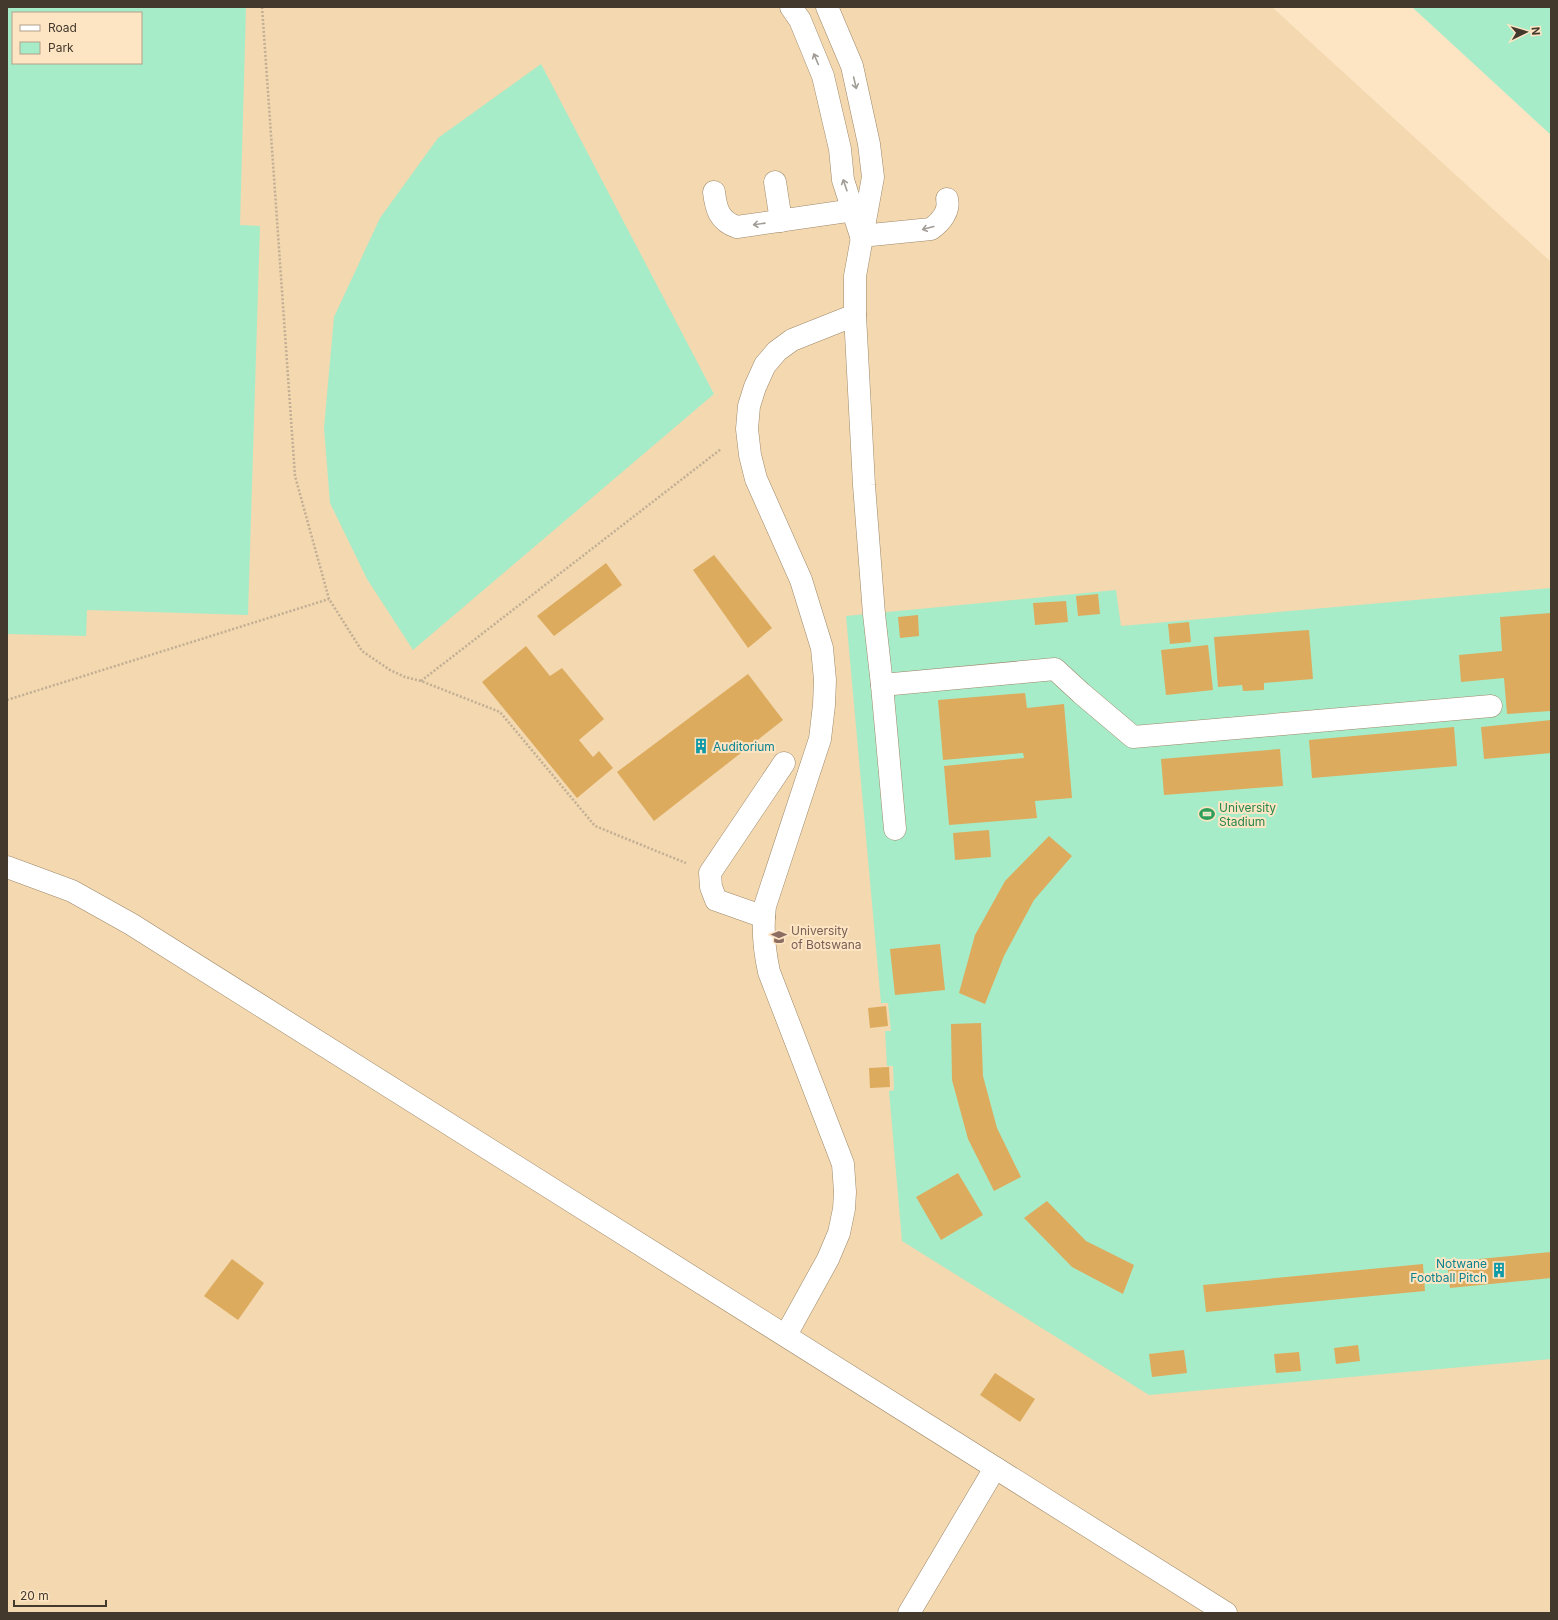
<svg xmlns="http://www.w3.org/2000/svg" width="1558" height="1620" viewBox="0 0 1558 1620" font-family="Inter,sans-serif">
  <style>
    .built { fill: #f3d8b0; fill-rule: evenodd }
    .green { fill: #a7ecc8; fill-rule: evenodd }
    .building { fill: #ddab5d }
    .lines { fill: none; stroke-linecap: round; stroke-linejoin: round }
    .minor-casing { stroke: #9d8869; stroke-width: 23 }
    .path { stroke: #c1ae94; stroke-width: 2.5; stroke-dasharray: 2 2; stroke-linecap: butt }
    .minor { stroke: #fff; stroke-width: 22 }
    .oneway { stroke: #a19c96 }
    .labels { text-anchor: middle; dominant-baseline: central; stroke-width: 4; stroke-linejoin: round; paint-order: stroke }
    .culture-label { font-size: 12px; fill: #0d838f; stroke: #fde5c4; text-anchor: start }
    .leisure-label { font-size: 12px; fill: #27864d; stroke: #fde5c4; text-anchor: start }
    .education-label { font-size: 12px; fill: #785e54; stroke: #fde5c4; text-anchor: start }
  </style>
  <rect width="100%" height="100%" fill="#fde5c4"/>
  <path class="built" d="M7 7H1272L1551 262V1613H7ZM13 13H141V63H13Z"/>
  <g class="green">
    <path d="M7 7H246L240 225 260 226 248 615 87 610 86 636 7 634ZM13 13H141V63H13Z"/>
    <polygon points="1412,7 1551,7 1551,135"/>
    <polygon points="541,64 714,394 413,650 367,579 330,503 324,428 334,317 380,218 438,138"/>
    <polygon points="1551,588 1551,1359 1149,1395 902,1241 889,1091 894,1090 893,1066 887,1066 885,1031 891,1031 888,1003 881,1003 846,616 1116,590 1121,626"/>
  </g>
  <g class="building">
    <polygon points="714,555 772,628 748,648 693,570"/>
    <polygon points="606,563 622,585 554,636 537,616"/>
    <polygon points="1098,594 1100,614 1078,616 1076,596"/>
    <polygon points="1066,601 1068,622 1035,625 1033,603"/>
    <polygon points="1551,613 1551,711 1507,714 1504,678 1461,682 1459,655 1502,651 1500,617"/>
    <polygon points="918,615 919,636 900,638 898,617"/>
    <polygon points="1189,622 1191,642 1170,644 1168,624"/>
    <polygon points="1309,630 1313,679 1264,683 1264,690 1243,691 1242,685 1218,687 1214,637"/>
    <polygon points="1208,645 1213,690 1166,695 1161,650"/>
    <polygon points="526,646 550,676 562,668 604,719 579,740 593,757 599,751 613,768 577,798 482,682"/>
    <polygon points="748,674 783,720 654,821 617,772"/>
    <polygon points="1025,693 1027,708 1064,704 1072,798 1035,801 1037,818 949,825 944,766 1024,758 1023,753 943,760 938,700"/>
    <polygon points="1551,720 1551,753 1484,759 1481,727"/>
    <polygon points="1454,727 1457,766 1312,778 1309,740"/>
    <polygon points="1280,749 1283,786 1164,795 1161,759"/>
    <polygon points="989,830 991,857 955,860 953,833"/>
    <polygon points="1049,836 1072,856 1034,900 1004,956 985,1004 959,993 975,935 1005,881"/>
    <polygon points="940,944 945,990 895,995 890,949"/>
    <polygon points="886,1006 888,1026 870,1028 868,1008"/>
    <polygon points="981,1023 983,1076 997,1128 1021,1177 994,1191 968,1139 952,1080 951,1024"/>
    <polygon points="889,1067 890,1087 870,1088 869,1068"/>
    <polygon points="958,1173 983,1215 941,1240 916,1197"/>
    <polygon points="1047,1201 1086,1241 1134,1265 1123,1294 1072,1267 1024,1218"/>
    <polygon points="1551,1252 1551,1278 1450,1288 1447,1262"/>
    <polygon points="232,1259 264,1283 238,1320 204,1296"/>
    <polygon points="1423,1264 1425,1291 1206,1312 1203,1285"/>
    <polygon points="1358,1345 1360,1361 1336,1364 1334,1348"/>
    <polygon points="1184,1350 1187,1373 1152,1377 1149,1354"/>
    <polygon points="1299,1352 1301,1371 1276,1373 1274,1354"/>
    <polygon points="995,1373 1035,1399 1020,1422 980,1395"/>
  </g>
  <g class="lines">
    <defs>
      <g id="minor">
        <polyline points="791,7 800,20 823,76 840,149 843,180 860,233"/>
        <polyline points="827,7 852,66 869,144 873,177 855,276 855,315 864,485 874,614 882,685 895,829"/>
        <polyline points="775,182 781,221"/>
        <path d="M714 192C716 209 719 221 737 227L854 210"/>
        <path d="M861 236 931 229C941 222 950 211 947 199"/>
        <polyline points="882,685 1055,669 1081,693 1133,737 1491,706"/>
        <polyline points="7,867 72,891 131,924 1226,1613"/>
        <polyline points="764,917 716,900 711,887 710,873 784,763"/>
        <path d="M786 1335 828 1259 839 1233 844 1209 845 1192 843 1164 769 972C764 949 762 929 765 906L820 739 824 705 825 680 822 648 801 580 756 479 750 455 747 429 749 406 755 387 765 365 777 351 792 340 855 315"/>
        <polyline points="909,1613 995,1468"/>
      </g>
    </defs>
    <use href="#minor" class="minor-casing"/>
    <g class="path">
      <polyline points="262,7 295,476 329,599 362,651 390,670 405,677 421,681 500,712 595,826 686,863"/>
      <polyline points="421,681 721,449"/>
      <polyline points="7,700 329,599"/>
    </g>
    <use href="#minor" class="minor"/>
  </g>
  <defs><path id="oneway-shaft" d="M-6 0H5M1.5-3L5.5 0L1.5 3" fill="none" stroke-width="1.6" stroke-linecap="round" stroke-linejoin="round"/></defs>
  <g class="oneway">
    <use href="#oneway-shaft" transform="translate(816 59) rotate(-113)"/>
    <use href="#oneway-shaft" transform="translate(855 83) rotate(77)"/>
    <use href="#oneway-shaft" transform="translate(845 185) rotate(-109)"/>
    <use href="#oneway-shaft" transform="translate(759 224) rotate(172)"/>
    <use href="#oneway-shaft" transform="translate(928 228) rotate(165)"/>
  </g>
  <defs>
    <symbol id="building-bare" viewBox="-9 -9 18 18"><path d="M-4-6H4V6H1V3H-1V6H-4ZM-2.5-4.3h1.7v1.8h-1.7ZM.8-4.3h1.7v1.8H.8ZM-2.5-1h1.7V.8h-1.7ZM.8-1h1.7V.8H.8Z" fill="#0f9aa8" stroke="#fde5c4" stroke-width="2.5" paint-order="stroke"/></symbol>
    <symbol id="stadium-bare" viewBox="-9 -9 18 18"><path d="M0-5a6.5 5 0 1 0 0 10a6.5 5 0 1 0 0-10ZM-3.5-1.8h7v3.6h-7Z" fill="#2e9e5b" stroke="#fde5c4" stroke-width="2.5" paint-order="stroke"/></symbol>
    <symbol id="university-bare" viewBox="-9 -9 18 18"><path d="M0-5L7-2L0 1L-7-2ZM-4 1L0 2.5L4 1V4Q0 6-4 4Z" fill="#8d6e63" stroke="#fde5c4" stroke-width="2.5" paint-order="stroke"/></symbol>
  </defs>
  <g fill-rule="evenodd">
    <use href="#building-bare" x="690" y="735" width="22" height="22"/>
    <use href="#stadium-bare" x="1196" y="803" width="22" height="22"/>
    <use href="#university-bare" x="768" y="926" width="22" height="22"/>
    <use href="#building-bare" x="1488" y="1259" width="22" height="22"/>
  </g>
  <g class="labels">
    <g class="culture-label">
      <text x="713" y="746">Auditorium</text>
      <text x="1487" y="1263" text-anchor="end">Notwane<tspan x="1487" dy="14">Football Pitch</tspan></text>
    </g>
    <g class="leisure-label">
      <text x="1219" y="807">University<tspan x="1219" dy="14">Stadium</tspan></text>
    </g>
    <g class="education-label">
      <text x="791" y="930">University<tspan x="791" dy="14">of Botswana</tspan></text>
    </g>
  </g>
  <rect width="1558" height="1620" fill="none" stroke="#433a2d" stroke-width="16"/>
  <rect x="12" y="12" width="130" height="52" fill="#fde5c4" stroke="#b3a188"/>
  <rect x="20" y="25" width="20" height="6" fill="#ffffff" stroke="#b3a188"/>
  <text x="48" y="32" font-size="12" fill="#433a2d">Road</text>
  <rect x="20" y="42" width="20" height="12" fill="#a7ecc8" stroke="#b3a188"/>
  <text x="48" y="52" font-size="12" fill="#433a2d">Park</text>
  <g transform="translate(1526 32) rotate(85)" stroke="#fde5c4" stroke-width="3" paint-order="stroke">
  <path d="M0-3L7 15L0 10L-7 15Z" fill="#433a2d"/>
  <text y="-6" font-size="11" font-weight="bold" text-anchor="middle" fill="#433a2d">N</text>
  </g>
  <path d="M14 1600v6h92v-6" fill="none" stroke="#433a2d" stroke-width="2"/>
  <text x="20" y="1600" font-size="12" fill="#433a2d" stroke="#fde5c4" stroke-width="3" paint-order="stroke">20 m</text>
</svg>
